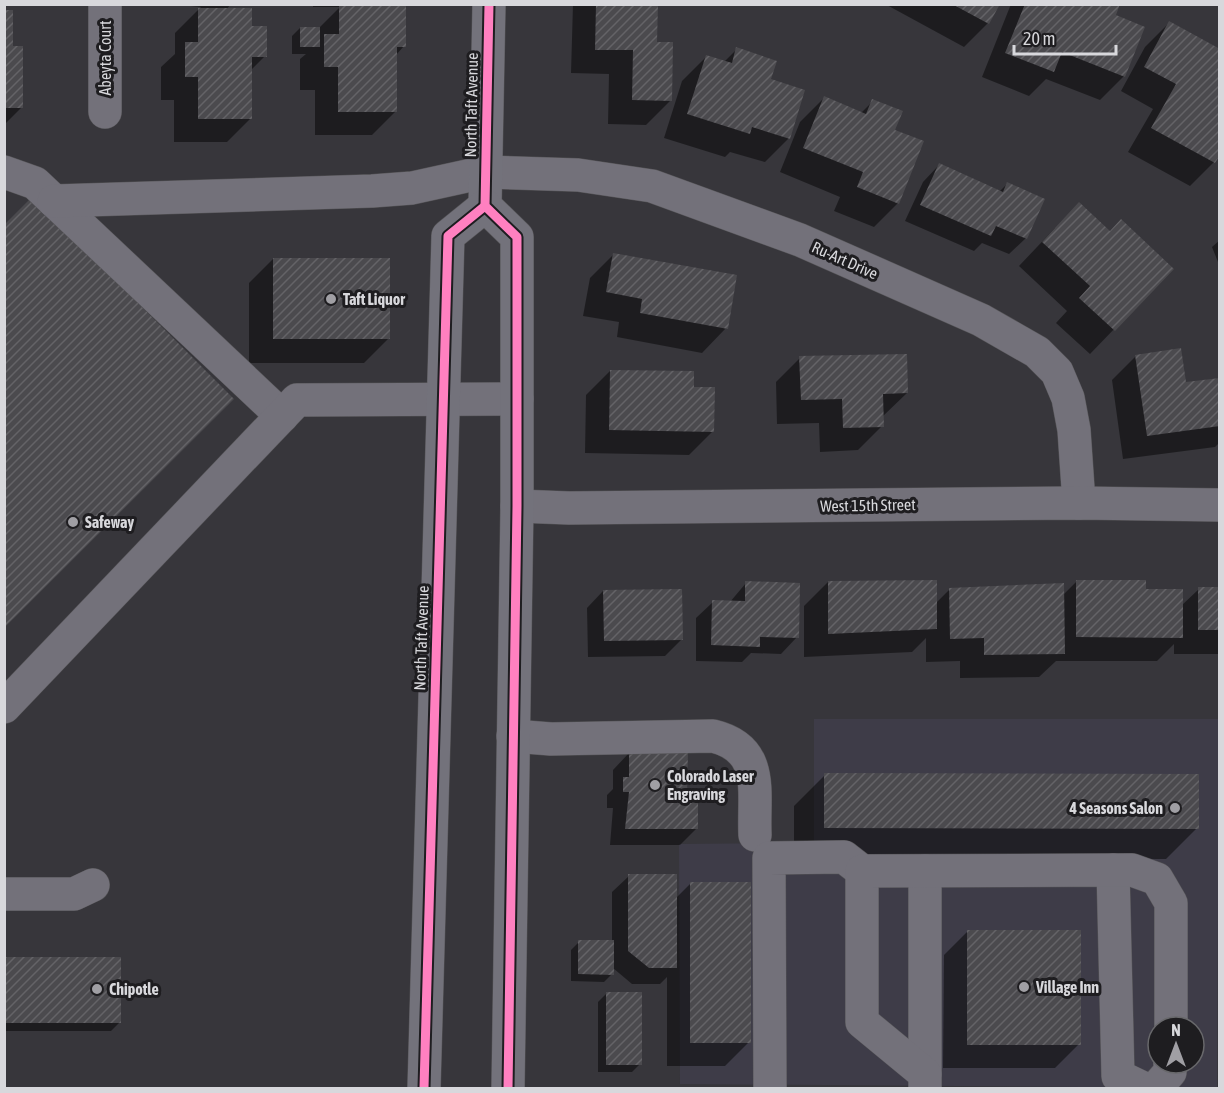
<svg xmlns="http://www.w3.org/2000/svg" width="1224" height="1093" viewBox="0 0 1224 1093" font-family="'Asap Condensed',sans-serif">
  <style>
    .built { fill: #3e3c48; fill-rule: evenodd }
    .shadow { fill: #0007 }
    .building { fill: url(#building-hatch) }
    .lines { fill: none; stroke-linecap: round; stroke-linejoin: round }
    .minor-casing { stroke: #555457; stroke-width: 34 }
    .major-casing { stroke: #555457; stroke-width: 34 }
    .minor { stroke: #73717a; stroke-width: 33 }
    .major { stroke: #73727b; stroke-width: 33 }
    .cycleway-casing { stroke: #1e1d20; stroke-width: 13 }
    .cycleway { stroke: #ff80c0; stroke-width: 9 }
    .poi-dot { fill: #a09fa4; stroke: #1e1d20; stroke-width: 2 }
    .labels { text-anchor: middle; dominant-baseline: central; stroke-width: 6; stroke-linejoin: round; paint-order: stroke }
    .street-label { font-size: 16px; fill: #d8d8dc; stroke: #1e1d20 }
    .poi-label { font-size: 16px; font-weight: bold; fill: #d8d8dc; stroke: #1e1d20; text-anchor: start }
  </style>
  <defs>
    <pattern id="building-hatch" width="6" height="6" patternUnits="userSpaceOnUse" patternTransform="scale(1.5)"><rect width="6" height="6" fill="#4b4a4e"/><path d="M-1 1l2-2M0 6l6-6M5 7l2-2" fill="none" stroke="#646367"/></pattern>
  </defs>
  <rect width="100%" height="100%" fill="#37363b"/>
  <path class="built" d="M814 719H1219L1217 1088 680 1084 679 844 814 843ZM1158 1027H1194V1063H1158Z"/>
  <g class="shadow">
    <polygon points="171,4 231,4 226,10 251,27 265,56 251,70 251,118 227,142 174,142 174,100 161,100 161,67 175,54 175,33 201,7"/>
    <polygon points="313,4 361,4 357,8 404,46 396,55 396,111 372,135 315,135 315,90 300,90 300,59 306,54 292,54 292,36 300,28 319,28 340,7 313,7"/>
    <polygon points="573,4 656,4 656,44 670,101 646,125 608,124 609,74 571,73"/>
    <polygon points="885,4 998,4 988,23 964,47"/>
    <polygon points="1011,4 1119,4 1114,16 1124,76 1100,100 1046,79 1029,96 982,77"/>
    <polygon points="4,11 22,107 4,125"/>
    <polygon points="1169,23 1214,162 1190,186 1128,152 1153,109 1121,91 1145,47"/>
    <polygon points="737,49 769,80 789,138 765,162 730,152 725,157 664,138 682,81 706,57 724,62"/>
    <polygon points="824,98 861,113 873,101 893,131 898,203 874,227 834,211 840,197 780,172 800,122"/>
    <polygon points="939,165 999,192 1007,184 1026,238 1009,254 982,243 974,251 905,221 923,182"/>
    <polygon points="1055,228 1109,233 1172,269 1090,354 1056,323 1067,311 1019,266"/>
    <polygon points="1220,240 1220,267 1212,247"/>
    <polygon points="614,254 726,328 702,353 617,337 619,322 583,316 590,278"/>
    <polygon points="273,259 388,339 364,363 249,363 249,283"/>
    <polygon points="1136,356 1184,384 1220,379 1220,442 1215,447 1123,459 1112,380"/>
    <polygon points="800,358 907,393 882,417 882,426 858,450 820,452 819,423 777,424 776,382"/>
    <polygon points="610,371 692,389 713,431 689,455 585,453 586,395"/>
    <polygon points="1077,581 1144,590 1181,606 1199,589 1220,589 1220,654 1174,654 1174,644 1157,661 1056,661 1039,677 960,678 960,661 926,662 926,638 912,652 804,657 804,606 828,582 936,603 950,589 1062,596"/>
    <polygon points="746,583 797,637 781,654 751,653 742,662 696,661 696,618 713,602 730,602"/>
    <polygon points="603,591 681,640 665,656 588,657 587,608"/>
    <polygon points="629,753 686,796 696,829 680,845 610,845 613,808 607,808 607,795 613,789 613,770"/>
    <polygon points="825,775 1197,828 1166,859 794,858 794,806"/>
    <polygon points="629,876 676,898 691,883 749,1042 725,1066 667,1066 667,977 660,984 632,984 613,968 612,974 604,982 571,981 571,950 579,942 612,942 612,892"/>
    <polygon points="968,931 1079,1044 1055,1068 943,1068 944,955"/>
    <polygon points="4,959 119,1023 111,1031 4,1031"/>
    <polygon points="606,994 640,1064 632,1072 598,1072 598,1002"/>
  </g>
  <g class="building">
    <polygon points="596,4 658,4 657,42 673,42 672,101 632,100 633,50 595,50"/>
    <polygon points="952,4 1000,4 989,24"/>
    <polygon points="1025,4 1120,4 1116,15 1145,27 1125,77 1062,52 1054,72 1005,53"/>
    <polygon points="339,6 406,6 406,47 397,47 397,112 338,112 338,67 324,67 324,34 339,34"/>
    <polygon points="198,8 252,8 252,26 267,26 267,57 252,57 252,119 198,119 198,77 185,77 185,42 198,42"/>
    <polygon points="4,10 13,10 13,46 23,46 23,108 4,108"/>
    <polygon points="1169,21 1220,49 1220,155 1215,163 1151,128 1176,84 1144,67"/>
    <rect x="300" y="27" width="20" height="20"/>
    <polygon points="736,47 777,61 771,79 805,90 790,139 752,127 750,134 687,114 706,55 732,63"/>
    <polygon points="824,96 866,114 872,99 903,111 895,130 924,141 899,204 857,187 863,172 803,148"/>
    <polygon points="939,163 1003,192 1007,182 1045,199 1027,239 996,226 991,236 920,205"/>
    <polygon points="32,197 234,399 4,628 4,225"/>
    <polygon points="1079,202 1110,231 1121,219 1174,269 1115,331 1079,298 1090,286 1042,242"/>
    <polygon points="613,253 737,275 728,329 640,313 642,299 606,292"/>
    <rect x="273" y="258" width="117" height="81"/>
    <polygon points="1181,348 1186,382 1220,378 1220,426 1147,436 1135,355"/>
    <polygon points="907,354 908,393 883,394 884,427 843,428 842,399 801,400 799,356"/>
    <polygon points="610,370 694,371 694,387 715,387 714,432 609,430"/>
    <polygon points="937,580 937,629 828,634 828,581"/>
    <polygon points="1076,580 1146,580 1146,589 1183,589 1183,638 1076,637"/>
    <polygon points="745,581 800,583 799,638 760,637 760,647 711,645 712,600 745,601"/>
    <polygon points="1064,583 1065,654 984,655 984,638 950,639 949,588"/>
    <rect x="1198" y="587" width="22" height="43"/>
    <polygon points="682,589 683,640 604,641 603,590"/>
    <polygon points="629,752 688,752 687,794 698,794 698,829 625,829 629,792 623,792 623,777 629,777"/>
    <polygon points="824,773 1199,774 1199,829 824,828"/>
    <polygon points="628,874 677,874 677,968 649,968 628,951"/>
    <rect x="690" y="882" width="61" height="161"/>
    <rect x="967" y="930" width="114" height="115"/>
    <polygon points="578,940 614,940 614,975 578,974"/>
    <rect x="4" y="957" width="117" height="66"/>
    <rect x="606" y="992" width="36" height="73"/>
  </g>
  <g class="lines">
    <defs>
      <g id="minor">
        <polyline points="105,4 105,112"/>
        <polyline points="4,172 35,183 282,416"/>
        <polyline points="54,201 372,191 412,188 485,172 578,175 652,186 800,240 981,320 1037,352 1057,372 1068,398 1074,430 1079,503"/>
        <polyline points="517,506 569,508 1079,503 1220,505"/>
        <polyline points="4,707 297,400 517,399"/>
        <path d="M513 736 551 739 713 736C766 749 753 792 755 835"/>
        <polyline points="1113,870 1118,1076 1143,1088"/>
        <polyline points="925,871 925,1074"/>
        <polyline points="4,894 74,894 93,885"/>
        <polyline points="770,1088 769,858 844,857 862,871"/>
        <polyline points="925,1088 925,1074 862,1022 862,871 1132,870 1157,879 1171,903 1171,1027"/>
        <polyline points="1156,1088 1170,1072 1170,1063"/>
      </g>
      <g id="major">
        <polyline points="489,4 485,206 517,237 517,506 508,1088"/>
        <polyline points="424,1088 448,236 485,206"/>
      </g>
    </defs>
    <use href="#minor" class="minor-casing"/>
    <use href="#major" class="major-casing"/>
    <use href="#minor" class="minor"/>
    <use href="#major" class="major"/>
    <defs>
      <g id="cycleway">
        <polyline points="489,4 485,206 517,237 517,506 508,1088"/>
        <polyline points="424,1088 448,236 485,206"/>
      </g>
    </defs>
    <use href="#cycleway" class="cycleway-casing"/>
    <use href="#cycleway" class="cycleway"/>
  </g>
  <g class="poi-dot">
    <circle cx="331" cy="299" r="6"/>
    <circle cx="73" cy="522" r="6"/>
    <circle cx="655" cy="785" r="6"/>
    <circle cx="1175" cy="808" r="6"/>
    <circle cx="1024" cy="987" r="6"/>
    <circle cx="97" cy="989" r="6"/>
  </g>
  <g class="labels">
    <g class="street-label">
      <text transform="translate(105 58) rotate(-90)">Abeyta Court</text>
      <text transform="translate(471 105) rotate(-89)">North Taft Avenue</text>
      <text transform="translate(845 260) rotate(24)">Ru-Art Drive</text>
      <text transform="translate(868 505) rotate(-1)">West 15th Street</text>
      <text transform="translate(421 638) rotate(-88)">North Taft Avenue</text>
    </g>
    <g class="poi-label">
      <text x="343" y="299">Taft Liquor</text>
      <text x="85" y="522">Safeway</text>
      <text x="667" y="776">Colorado Laser<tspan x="667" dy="18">Engraving</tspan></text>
      <text x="1163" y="808" text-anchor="end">4 Seasons Salon</text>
      <text x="1036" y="987">Village Inn</text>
      <text x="109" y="989">Chipotle</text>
    </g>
  </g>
  <rect width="1224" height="1093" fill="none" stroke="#d8d8dc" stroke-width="12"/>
  <g transform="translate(1176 1045)"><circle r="28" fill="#1e1d20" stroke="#68686b" stroke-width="1.5"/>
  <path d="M0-4.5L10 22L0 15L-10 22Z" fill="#a09fa4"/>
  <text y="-9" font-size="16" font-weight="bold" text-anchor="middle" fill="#d8d8dc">N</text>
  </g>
  <path d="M1014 45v9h102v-9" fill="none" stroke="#d8d8dc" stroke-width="3"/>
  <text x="1023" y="45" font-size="18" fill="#d8d8dc" stroke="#1e1d20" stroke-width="4.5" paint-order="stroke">20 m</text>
</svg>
